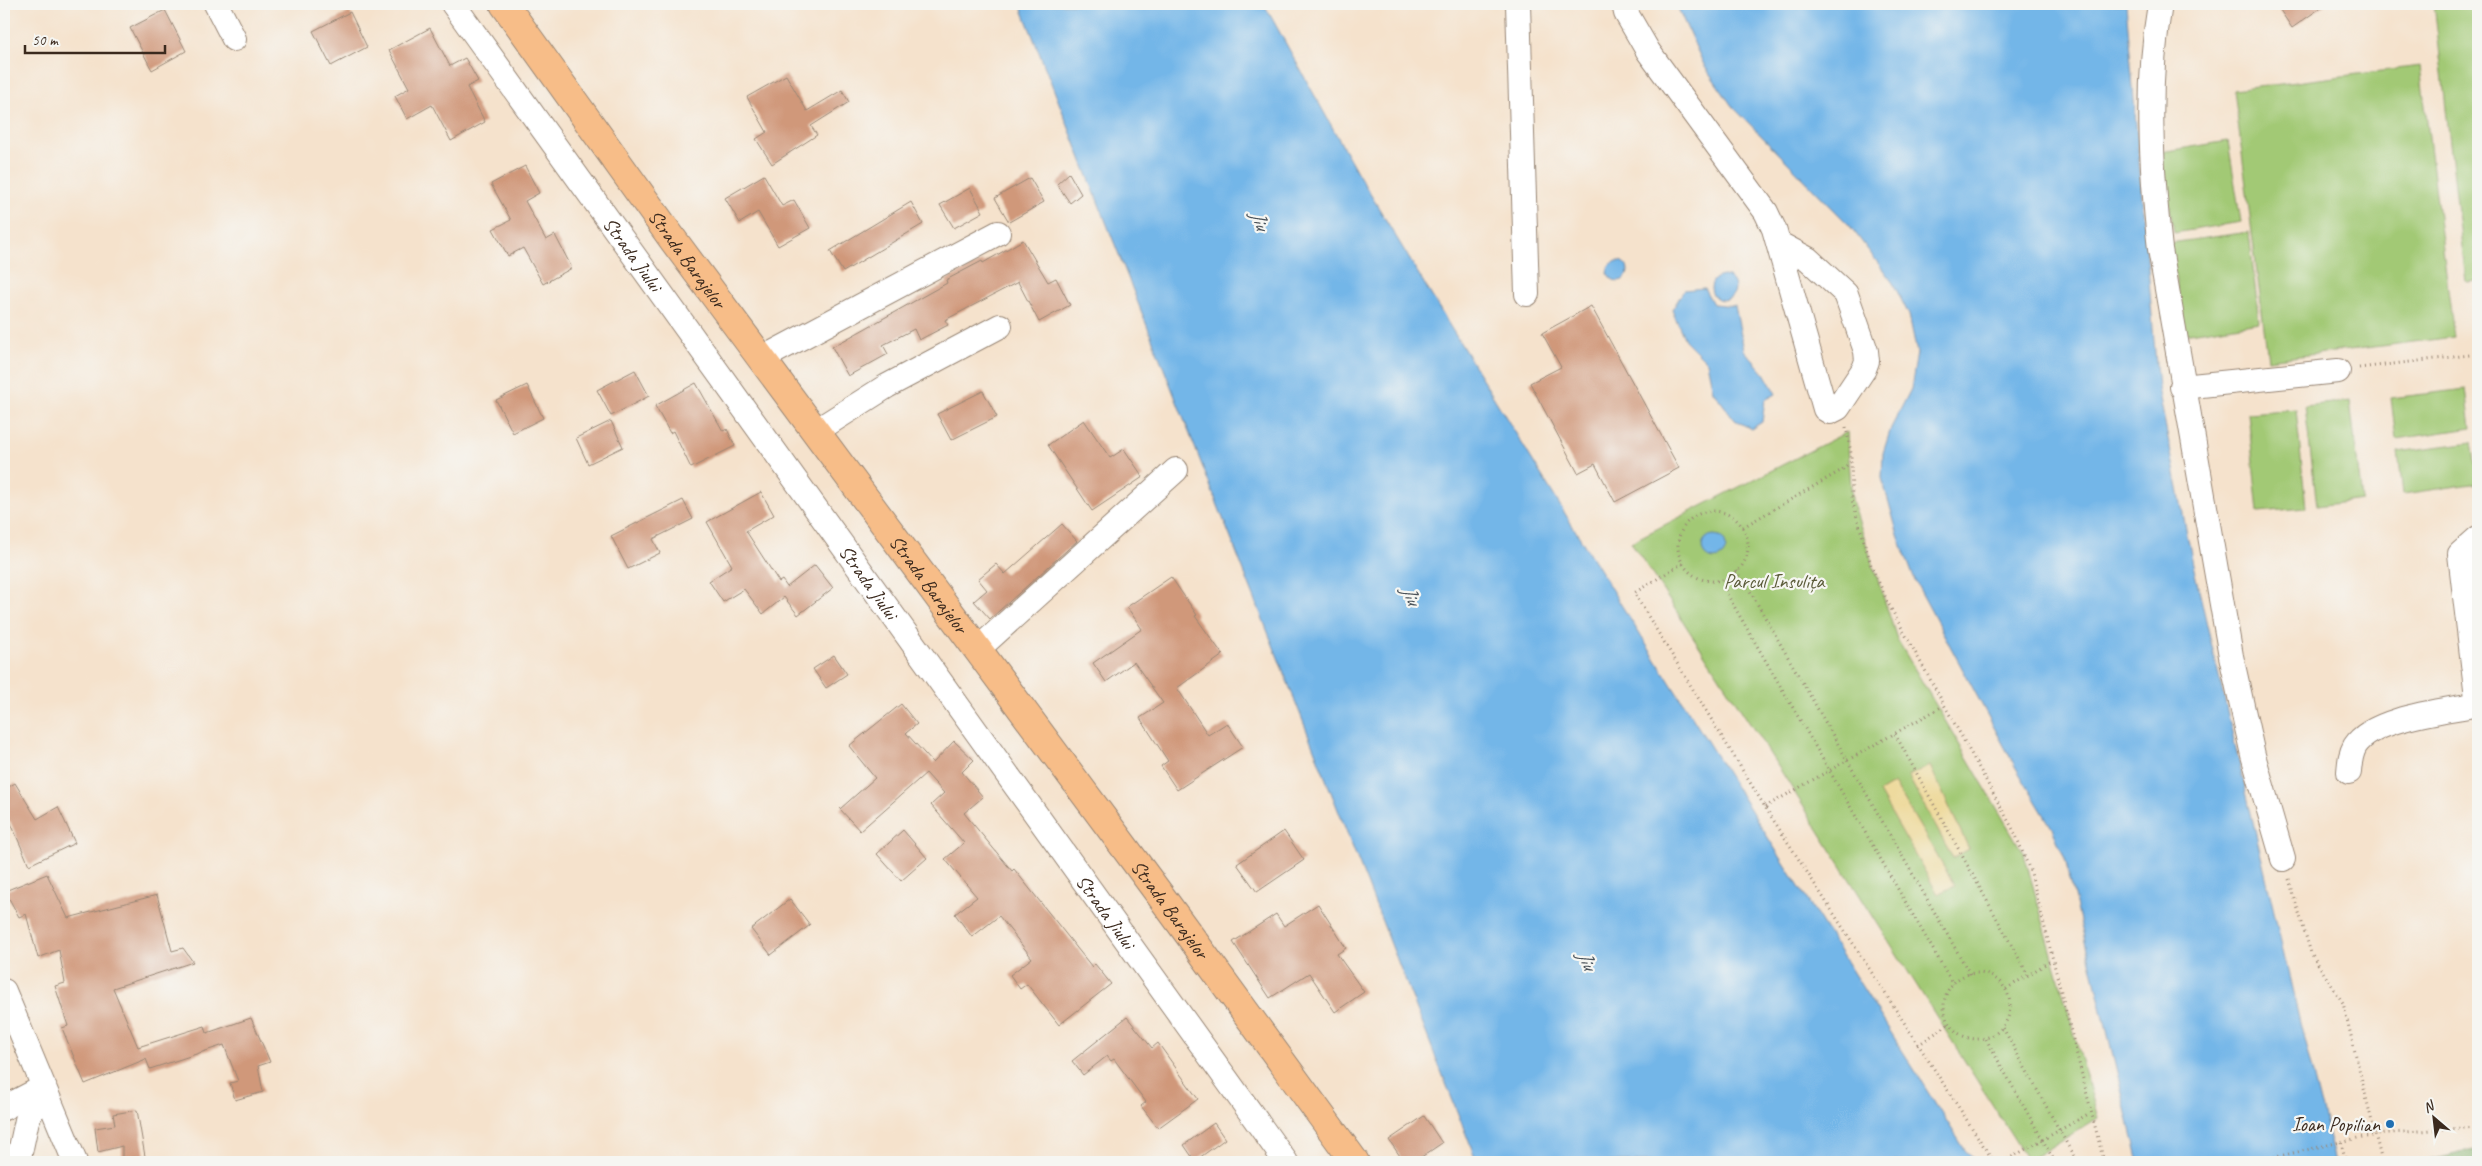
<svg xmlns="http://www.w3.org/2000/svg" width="2482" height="1166" viewBox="0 0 2482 1166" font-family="Caveat,sans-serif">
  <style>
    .green { fill: #a2c974; stroke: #6e7a49 }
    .forest { fill: #81ad66; stroke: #5e6c42 }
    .sand { fill: #eeda9e; stroke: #94825e }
    .water { fill: #73b6e8; stroke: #577083 }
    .building { fill: #d0987a }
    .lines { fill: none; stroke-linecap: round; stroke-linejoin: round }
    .minor-casing { stroke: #988675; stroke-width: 26 }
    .major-casing { stroke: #988675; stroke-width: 30 }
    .path { stroke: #988675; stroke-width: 3; stroke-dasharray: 1 4; stroke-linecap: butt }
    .minor { stroke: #fff; stroke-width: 24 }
    .major { stroke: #f7bd88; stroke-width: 28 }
    .poi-dot { fill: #1f6fb2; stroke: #f6f6f2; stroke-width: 2 }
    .labels { text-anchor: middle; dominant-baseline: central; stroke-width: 4.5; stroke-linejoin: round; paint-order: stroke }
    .street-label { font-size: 20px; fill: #3b2a1e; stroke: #f6f6f2 }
    .park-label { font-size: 20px; fill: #5a5a38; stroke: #f6f6f2 }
    .poi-label { font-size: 20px; fill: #3b2a1e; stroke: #f6f6f2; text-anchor: end }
    .water-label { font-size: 21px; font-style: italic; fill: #4c545b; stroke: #f6f6f2 }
  </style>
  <rect width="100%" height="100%" fill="#f6f6f2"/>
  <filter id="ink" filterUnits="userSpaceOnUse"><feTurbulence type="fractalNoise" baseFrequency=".02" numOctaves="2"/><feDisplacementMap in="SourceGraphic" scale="10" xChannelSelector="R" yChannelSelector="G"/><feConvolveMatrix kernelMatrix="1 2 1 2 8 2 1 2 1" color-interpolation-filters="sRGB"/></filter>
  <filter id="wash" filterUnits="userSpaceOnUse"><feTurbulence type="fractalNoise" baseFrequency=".0096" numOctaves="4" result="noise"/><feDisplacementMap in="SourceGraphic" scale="20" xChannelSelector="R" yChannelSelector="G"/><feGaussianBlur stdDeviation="1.12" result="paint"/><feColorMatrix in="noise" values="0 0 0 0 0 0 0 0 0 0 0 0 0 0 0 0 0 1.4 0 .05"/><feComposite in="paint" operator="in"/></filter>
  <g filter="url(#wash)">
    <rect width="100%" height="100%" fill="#f5e2cc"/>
    <g class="green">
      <polygon points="2434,4 2478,4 2478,281 2466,282"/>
      <polygon points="2420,66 2454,337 2268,360 2234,90"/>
      <polygon points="2228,141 2241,222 2174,233 2161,152"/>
      <polygon points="2249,232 2259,322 2184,334 2170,243"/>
      <polygon points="2466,389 2471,428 2396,439 2391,398"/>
      <polygon points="2350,401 2362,500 2317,506 2305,406"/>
      <polygon points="2296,409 2306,508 2258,512 2248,413"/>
      <polygon points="1847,432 1852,500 1897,639 2024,854 2098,1118 2028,1161 1781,771 1631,542"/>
      <polygon points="2472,442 2478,483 2403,494 2398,452"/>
    </g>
    <polygon class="forest" points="2478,1149 2478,1162 2420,1162"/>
    <g class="sand">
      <polygon points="1930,766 1969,849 1953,858 1908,776"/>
      <polygon points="1894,783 1955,886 1938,894 1879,792"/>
    </g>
    <g class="water">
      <polygon points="1020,4 1264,4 1357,172 1448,323 1615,595 1965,1150 1976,1162 1477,1162"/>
      <polygon points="1676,4 2126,4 2158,388 2194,569 2300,1023 2335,1162 2139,1162 2065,859 2052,828 2016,768 1915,581 1898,535 1882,478 1883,453 1891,428 1911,389 1917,353 1909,315 1893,283 1850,226 1732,106 1705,67"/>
      <circle cx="1618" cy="271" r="10"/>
      <circle cx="1723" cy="288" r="12"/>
      <polygon points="1704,288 1713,304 1735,306 1744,350 1764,373 1776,394 1765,400 1762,422 1751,429 1735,420 1713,391 1707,362 1685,340 1672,310 1684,290"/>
      <circle cx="1714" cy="547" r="12"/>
    </g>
    <g id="blocks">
      <g class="building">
        <polygon points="2289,4 2326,4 2292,28 2280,10"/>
        <polygon points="165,10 186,51 152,70 130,28"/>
        <polygon points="350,12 367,47 331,66 313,31"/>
        <polygon points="430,28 450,66 465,58 478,81 467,87 485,122 451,141 432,105 407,119 395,96 409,88 389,50"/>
        <polygon points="786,75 807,111 842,90 849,102 811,126 817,135 772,164 756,139 767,132 747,97"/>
        <polygon points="525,166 539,193 525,201 546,240 555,235 572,268 543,284 523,248 508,256 493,229 511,220 491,184"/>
        <polygon points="1069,173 1081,194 1070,203 1057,184"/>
        <polygon points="764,175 782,206 794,200 810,228 778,246 758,212 740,223 725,198"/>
        <polygon points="1030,178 1044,202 1009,222 995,198"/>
        <polygon points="970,188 983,212 954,228 940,205"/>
        <polygon points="911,202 923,224 843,272 830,251"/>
        <polygon points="1023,240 1048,282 1056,278 1070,305 1039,322 1018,282 945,320 948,325 919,340 914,329 883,345 888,354 848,376 832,347 947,283 946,280 982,261 983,263"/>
        <polygon points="1591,306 1679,468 1615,502 1595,464 1578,473 1530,383 1561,367 1542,333"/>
        <polygon points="635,370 649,396 611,416 597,390"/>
        <polygon points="696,383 723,431 727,429 735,446 691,468 673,431 670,433 655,406"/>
        <polygon points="527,385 543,418 513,433 496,400"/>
        <polygon points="983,391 997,417 951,440 937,414"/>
        <polygon points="1084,420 1110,458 1124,449 1143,477 1092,511 1048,445"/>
        <polygon points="611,421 623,447 588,464 576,438"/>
        <polygon points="761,492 774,515 746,531 779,582 782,580 787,587 815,565 833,588 798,615 784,597 763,614 744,589 723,602 709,581 732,566 707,522"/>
        <polygon points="683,500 693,519 653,539 660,553 628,569 611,536"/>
        <polygon points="1062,524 1077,541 990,619 974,601 987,590 978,579 996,564 1005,574"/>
        <polygon points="1171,577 1197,615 1195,616 1223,655 1177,688 1208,735 1227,723 1243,747 1177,790 1161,766 1168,761 1140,718 1163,703 1134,662 1106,682 1093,663 1142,629 1127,607"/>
        <polygon points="834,655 847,674 826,688 813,669"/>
        <polygon points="901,704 917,724 906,733 933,763 954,741 974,760 962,772 983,797 964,813 1012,871 1014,869 1092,967 1095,964 1111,984 1059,1025 1027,984 1020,989 1010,975 1032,958 999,916 972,937 955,914 977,897 945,859 964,843 931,805 944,793 926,773 860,831 840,809 875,778 849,746"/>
        <polygon points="15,783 37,819 58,807 75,843 29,865 10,821 4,824 4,790"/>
        <polygon points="903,830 927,858 901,881 877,854"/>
        <polygon points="1284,831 1304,860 1257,892 1237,864"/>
        <polygon points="47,874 68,918 157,895 172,951 183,948 193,962 113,988 138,1047 205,1026 207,1033 251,1018 270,1062 258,1066 263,1092 235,1100 230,1083 238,1081 224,1045 150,1069 146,1059 85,1084 62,1028 68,1026 55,986 65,983 59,950 38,958 26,914 19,917 5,891"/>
        <polygon points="790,899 810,925 771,955 751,929"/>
        <polygon points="1318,904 1346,948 1337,954 1364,992 1335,1012 1309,973 1270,998 1233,942 1276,914 1284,926"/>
        <polygon points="1127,1017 1152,1048 1158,1043 1198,1099 1158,1128 1141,1106 1146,1102 1114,1059 1111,1061 1107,1056 1083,1075 1072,1061"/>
        <polygon points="137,1110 146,1162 122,1162 122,1146 98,1152 95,1128 115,1125 113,1114"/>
        <polygon points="1424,1116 1442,1143 1414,1162 1404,1162 1389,1140"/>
        <polygon points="1214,1123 1225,1139 1195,1161 1184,1145"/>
      </g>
    </g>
  </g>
  <g filter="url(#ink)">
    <use href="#blocks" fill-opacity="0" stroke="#988675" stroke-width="1"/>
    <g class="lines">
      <defs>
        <g id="minor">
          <polyline points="216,4 234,39"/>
          <path id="s1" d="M453 4 1286 1162"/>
          <polyline points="1518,4 1527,294"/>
          <polyline points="1624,4 1626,13 1648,51 1766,212 1774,229 1825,409 1830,412 1838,408 1864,369 1867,361 1866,351 1846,294 1808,259 1778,243"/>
          <path d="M2160 4C2146 85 2151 167 2160 249L2231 656 2253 755 2283 859"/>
          <polyline points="763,358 998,233"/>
          <polyline points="2182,387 2338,371"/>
          <polyline points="816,431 887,386 1000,326"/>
          <polyline points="2478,538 2460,554 2478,706"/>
          <polyline points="978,649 1176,470"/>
          <path d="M2349 772C2350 762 2350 755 2355 746 2374 717 2446 711 2478 704"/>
          <polyline points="4,991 75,1162"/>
          <polyline points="4,1108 44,1087"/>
          <polyline points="18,1162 27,1120 44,1087"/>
        </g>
        <g id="major">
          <path id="s2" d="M504 4 674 241 1160 895 1355 1162"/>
        </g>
      </defs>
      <use href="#minor" class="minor-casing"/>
      <use href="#major" class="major-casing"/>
      <g class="path">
        <polyline points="2359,368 2478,354"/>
        <polyline points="1846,427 1851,453 1852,500 1871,565 1889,605 2015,833 2031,873 2104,1162"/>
        <circle cx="1713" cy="546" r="35"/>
        <polyline points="1743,527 1842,470 1850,462"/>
        <polyline points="1683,563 1634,593 1765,807 1994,1162"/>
        <polyline points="1736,571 1750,591 1970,974"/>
        <polyline points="1723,580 1727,594 1953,984"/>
        <polyline points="1895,734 2028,975"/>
        <polyline points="1765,807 1943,706"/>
        <polyline points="2289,879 2311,953 2343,1003 2375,1134 2478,1127"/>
        <circle cx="1977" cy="1006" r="33"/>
        <polyline points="2006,989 2052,960"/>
        <polyline points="2003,1028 2077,1162"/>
        <polyline points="1986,1039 2055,1162"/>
        <polyline points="1918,1045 1949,1024"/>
        <polyline points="2341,1142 2346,1162"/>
        <polyline points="2003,1162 2090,1113"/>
        <polyline points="2254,1162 2375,1134 2382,1162"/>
      </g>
      <use href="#minor" class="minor"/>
      <use href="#major" class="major"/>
    </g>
  </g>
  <circle class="poi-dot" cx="2390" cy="1124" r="5"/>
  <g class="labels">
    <g class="street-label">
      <text stroke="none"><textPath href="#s1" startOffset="308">Strada Jiului</textPath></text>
      <text stroke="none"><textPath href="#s2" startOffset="314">Strada Barajelor</textPath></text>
      <text stroke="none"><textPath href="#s1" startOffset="712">Strada Jiului</textPath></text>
      <text stroke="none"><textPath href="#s2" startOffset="719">Strada Barajelor</textPath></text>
      <text stroke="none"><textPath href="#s2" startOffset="1124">Strada Barajelor</textPath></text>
      <text stroke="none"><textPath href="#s1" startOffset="1118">Strada Jiului</textPath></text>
    </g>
    <g class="park-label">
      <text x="1774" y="581">Parcul Insulița</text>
    </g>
    <g class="poi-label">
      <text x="2380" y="1124">Ioan Popilian</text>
    </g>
    <g class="water-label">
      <text transform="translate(1260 220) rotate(68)">Jiu</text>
      <text transform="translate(1411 595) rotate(64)">Jiu</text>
      <text transform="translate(1587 960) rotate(64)">Jiu</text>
    </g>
  </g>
  <rect width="2482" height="1166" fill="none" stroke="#f6f6f2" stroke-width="20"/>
  <g transform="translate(2434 1118) rotate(332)" stroke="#f6f6f2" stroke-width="4" paint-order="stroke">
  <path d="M0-4L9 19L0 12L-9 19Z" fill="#3b2a1e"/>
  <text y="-8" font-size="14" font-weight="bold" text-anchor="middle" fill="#3b2a1e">N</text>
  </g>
  <path d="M25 45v8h140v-8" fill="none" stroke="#3b2a1e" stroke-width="2.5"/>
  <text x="32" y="45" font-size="15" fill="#3b2a1e" stroke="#f6f6f2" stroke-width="4" paint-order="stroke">50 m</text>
</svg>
